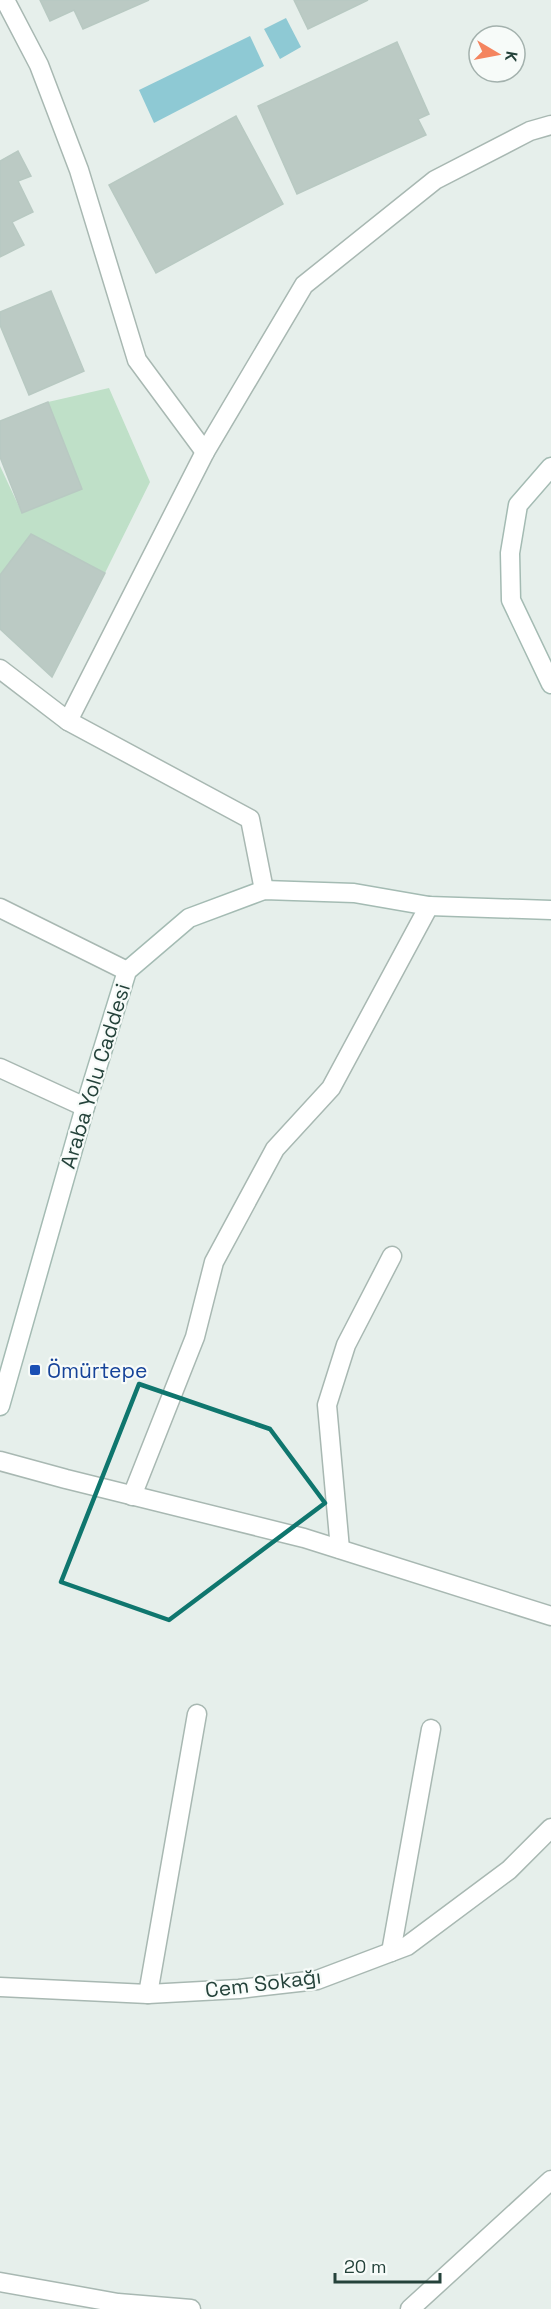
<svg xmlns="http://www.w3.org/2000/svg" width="551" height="2309" viewBox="0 0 551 2309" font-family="'Space Grotesk',sans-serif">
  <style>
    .green { fill: #bfe0c8 }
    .water { fill: #8ec9d4 }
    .building { fill: #bbcac4; stroke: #b8c9c2; stroke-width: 1.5 }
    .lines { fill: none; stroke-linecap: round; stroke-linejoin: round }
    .street-casing { stroke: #a8b8b2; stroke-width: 21 }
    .secondary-casing { stroke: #a4bbb3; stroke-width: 21 }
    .street { stroke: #fff; stroke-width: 18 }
    .secondary { stroke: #fff; stroke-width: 18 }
    .marked { fill: none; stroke: #0f766e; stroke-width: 4.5; stroke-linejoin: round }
    .transit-dot { fill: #1a4fb4; stroke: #f7fbf9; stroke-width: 2 }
    .labels { text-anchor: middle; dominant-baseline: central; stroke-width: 4.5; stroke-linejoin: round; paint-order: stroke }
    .street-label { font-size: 21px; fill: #24423a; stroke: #f7fbf9 }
    .transit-label { font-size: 21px; fill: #164399; stroke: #f7fbf9; text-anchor: start }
  </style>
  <rect width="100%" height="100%" fill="#e6efeb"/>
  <polygon class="green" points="109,388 150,482 105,573 31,534 0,575 0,466 22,513 82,489 48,402"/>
  <g class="water">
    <polygon points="286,18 301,47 280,59 264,29"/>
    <polygon points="250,36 264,66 154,123 139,90"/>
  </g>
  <g class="building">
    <polygon points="40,0 149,0 83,29 74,10 50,21"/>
    <polygon points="294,0 368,0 308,29"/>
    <polygon points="397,42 429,114 418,119 426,135 297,194 258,106"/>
    <polygon points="236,116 283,204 156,273 109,185"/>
    <polygon points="18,151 31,176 18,181 33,212 12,222 24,245 0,257 0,161"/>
    <polygon points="51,291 84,371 29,395 0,325 0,312"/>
    <polygon points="48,402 82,489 22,513 0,457 0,421"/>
    <polygon points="31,534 105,573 52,677 0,629 0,575"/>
  </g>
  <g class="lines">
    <defs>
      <g id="street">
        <polyline points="5,0 39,65 79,170 137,360 205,452"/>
        <polyline points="0,669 68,721 250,819 264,890"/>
        <polyline points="68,721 205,452 304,285 435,180 530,131 551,125"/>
        <polyline points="0,908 127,971"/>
        <polyline points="0,1068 85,1107"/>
        <polyline points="0,1461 66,1479 304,1538 551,1616"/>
        <polyline points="132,1496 195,1337 214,1262 275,1149 331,1088 429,906"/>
        <polyline points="340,1549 327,1405 346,1345 392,1256"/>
        <polyline points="391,1952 431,1729"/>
        <polyline points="0,1987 148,1994 239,1989 317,1980 407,1946 509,1870 551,1828"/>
        <polyline points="148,1994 197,1714"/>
        <polyline points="0,2282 118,2303 191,2309"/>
        <polyline points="410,2309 551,2180"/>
      </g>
      <g id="secondary">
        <polyline points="551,467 518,505 510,553 511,600 551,684"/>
        <polyline points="0,1406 85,1107 127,971 189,918 264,890 354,893 429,906 551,910"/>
      </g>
    </defs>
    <use href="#street" class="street-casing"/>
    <use href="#secondary" class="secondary-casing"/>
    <use href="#street" class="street"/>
    <use href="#secondary" class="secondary"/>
  </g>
  <path class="marked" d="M139 1384 270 1429 325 1503 169 1620 61 1582Z"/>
  <rect class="transit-dot" x="29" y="1364" width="12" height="12" rx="3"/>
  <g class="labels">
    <g class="street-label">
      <text transform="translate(95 1076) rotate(-73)">Araba Yolu Caddesi</text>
      <text transform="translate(263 1983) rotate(-7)">Cem Sokağı</text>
    </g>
    <g class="transit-label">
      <text x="47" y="1370">Ömürtepe</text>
    </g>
  </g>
  <g transform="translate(497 54) rotate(100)"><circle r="28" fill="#f7fbf9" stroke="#a3b1ad" stroke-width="1.5"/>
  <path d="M0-4.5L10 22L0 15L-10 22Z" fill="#f4845f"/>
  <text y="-9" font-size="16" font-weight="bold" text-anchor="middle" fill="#24423a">K</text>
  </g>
  <path d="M335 2273v9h105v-9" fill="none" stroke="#24423a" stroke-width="3"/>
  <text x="344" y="2273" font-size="18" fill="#24423a" stroke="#f7fbf9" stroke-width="4.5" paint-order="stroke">20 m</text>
</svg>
